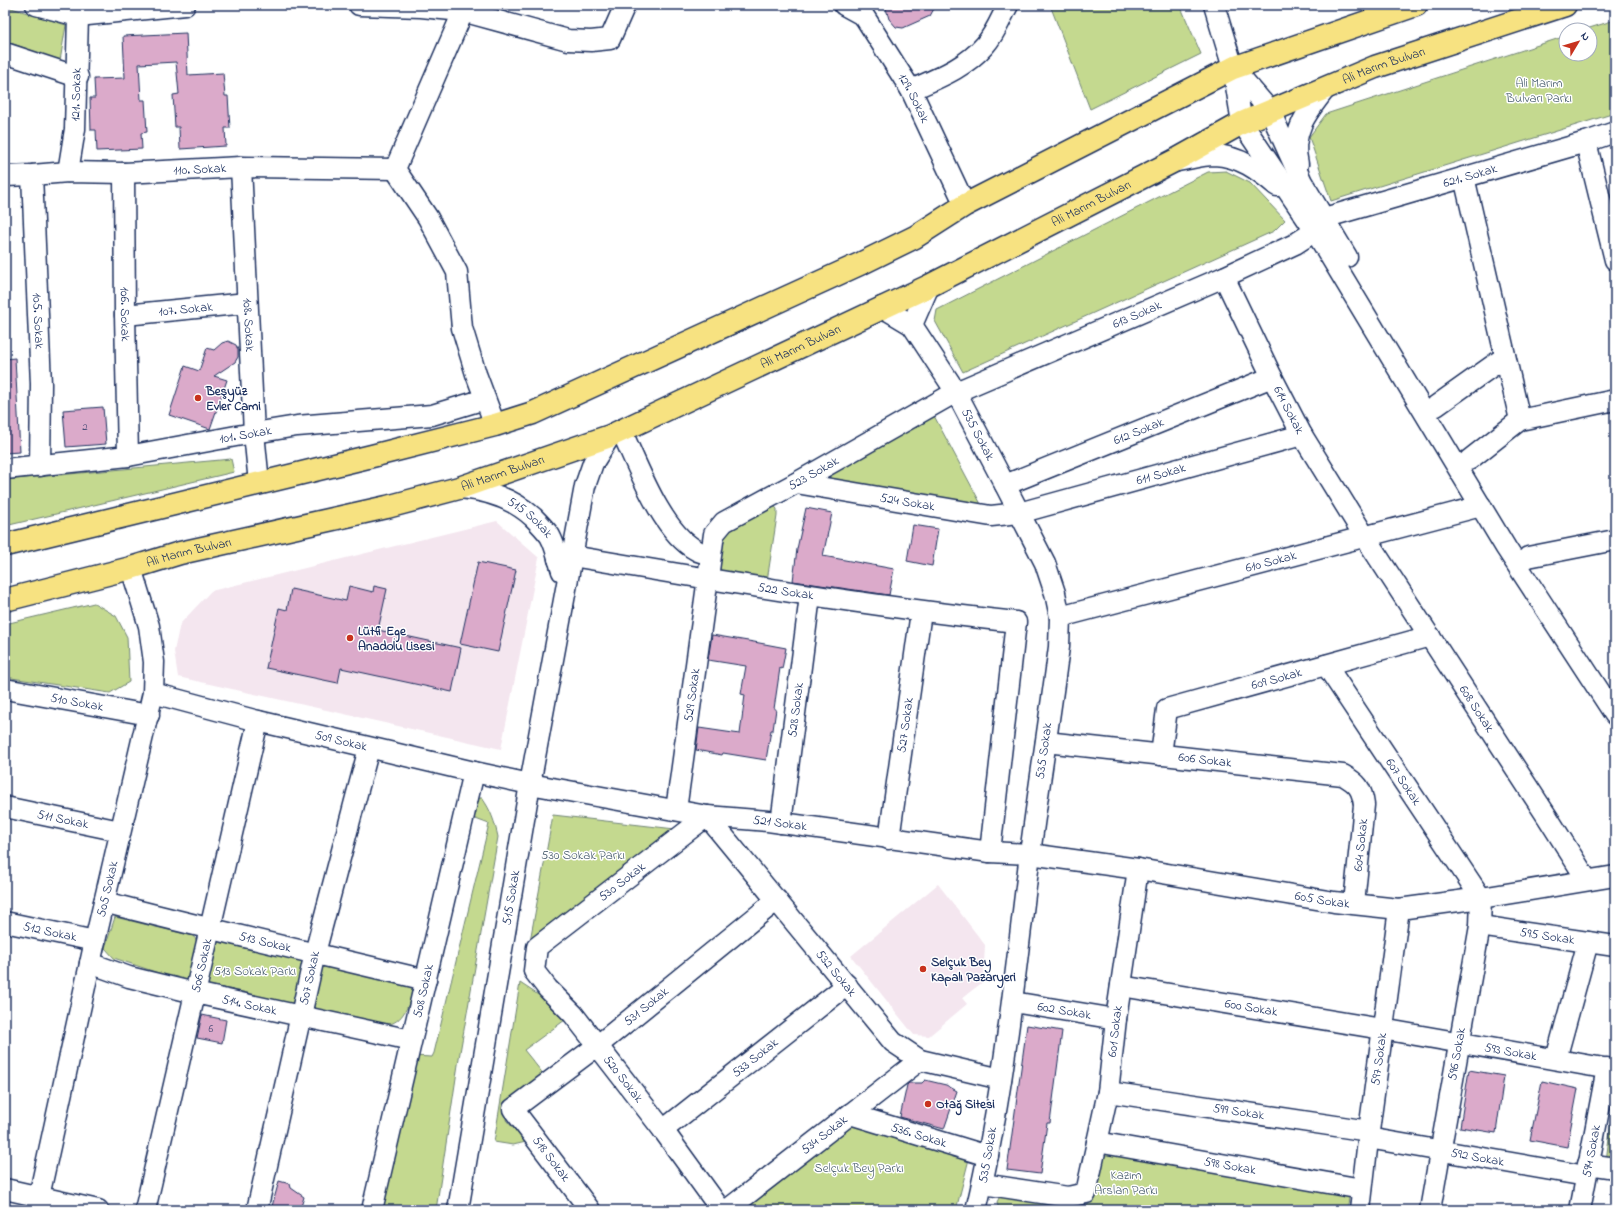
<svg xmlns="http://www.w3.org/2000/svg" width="1620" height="1215" viewBox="0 0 1620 1215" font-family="'Indie Flower',sans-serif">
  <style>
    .built { fill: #f4e6ef }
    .green { fill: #c4d98f; stroke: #708476 }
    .building { fill: #dbaaca; stroke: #1b2f5e }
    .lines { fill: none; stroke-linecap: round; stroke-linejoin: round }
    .minor-casing { stroke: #1b2f5e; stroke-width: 23 }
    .major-casing { stroke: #1b2f5e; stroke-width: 25 }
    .minor { stroke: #fff; stroke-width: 20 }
    .major { stroke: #f7e281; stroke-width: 22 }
    .poi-dot { fill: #c8321e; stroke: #fff; stroke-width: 1.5 }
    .labels { text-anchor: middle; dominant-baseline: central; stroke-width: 3; stroke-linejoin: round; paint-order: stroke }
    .number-label { font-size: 11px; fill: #4b4e79 }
    .street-label { font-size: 13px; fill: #1b2f5e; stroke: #fff }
    .park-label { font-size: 13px; fill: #455a6a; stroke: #fff }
    .poi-label { font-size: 13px; font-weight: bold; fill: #1b2f5e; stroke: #fff; text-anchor: start }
  </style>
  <rect width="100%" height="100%" fill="#fff"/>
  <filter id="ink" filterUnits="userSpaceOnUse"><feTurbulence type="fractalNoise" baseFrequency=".025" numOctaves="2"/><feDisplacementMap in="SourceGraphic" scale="8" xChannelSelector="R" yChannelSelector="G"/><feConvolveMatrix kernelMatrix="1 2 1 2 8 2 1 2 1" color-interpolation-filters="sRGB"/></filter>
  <g filter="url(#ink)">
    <g class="built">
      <polygon points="497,521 539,558 501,749 178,677 174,651 180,624 211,591"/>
      <polygon points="938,884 985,945 983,982 962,998 967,1004 929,1036 914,1035 851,956"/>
    </g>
    <g class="green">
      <polygon points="1050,5 1180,5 1201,54 1090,109"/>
      <polygon points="5,6 66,25 60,61 5,41"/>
      <polygon points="1615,20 1615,113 1331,201 1309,137 1326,114 1566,36 1566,54 1590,54 1590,30 1583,30"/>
      <polygon points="1226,171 1250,183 1285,220 1274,231 963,372 935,321 937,310 1208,172"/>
      <polygon points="932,412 982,506 821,478"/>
      <polygon points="231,459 234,472 5,526 5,480"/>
      <polygon points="771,502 777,509 777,516 767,581 711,571 718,533"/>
      <polygon points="94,603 116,616 127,637 129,682 110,693 5,677 5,624"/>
      <path d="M480 798H482C491 810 495 823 498 837L459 1058 436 1210H378L413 1056 432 1057 434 1053 489 824 473 818 477 800Z"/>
      <polygon points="553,815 675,829 530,941"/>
      <polygon points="115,917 193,936 198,942 190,980 185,982 114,958 105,948"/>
      <polygon points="217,936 304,957 292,1007 205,985"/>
      <path d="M321 961 414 984C413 997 404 1022 389 1024 368 1027 332 1014 310 1009Z"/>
      <polygon points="520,983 549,1002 565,1020 524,1050 545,1076 511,1099 506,1120 526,1142 513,1145 494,1142"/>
      <polygon points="1615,1091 1615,1162 1606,1161"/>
      <polygon points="850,1122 969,1159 956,1210 743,1210"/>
      <polygon points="1105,1150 1350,1192 1347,1210 1082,1210 1093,1200"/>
      <polygon points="1000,1196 1080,1210 999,1210 997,1202"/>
    </g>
    <g class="building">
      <polygon points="885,5 936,5 930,16 903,28 896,27 889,19"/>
      <polygon points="186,33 188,75 223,73 225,96 228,96 230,128 225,128 226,146 180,149 179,127 175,127 173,95 179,94 176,62 139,64 141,100 145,100 147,132 141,133 142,149 97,151 96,130 91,130 90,98 95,98 94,79 125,78 123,36"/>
      <polygon points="228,341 236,345 238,350 238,357 235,362 214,376 227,380 210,429 169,415 185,366 199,371 207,348 214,350 222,343"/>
      <polygon points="15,358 20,452 5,453 5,359"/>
      <polygon points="103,407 106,444 66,447 63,410"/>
      <polygon points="806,508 832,513 823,556 894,569 889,595 793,581 797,549"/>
      <polygon points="913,525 938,529 932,566 907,561"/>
      <polygon points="478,562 516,570 498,652 460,644"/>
      <polygon points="349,586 373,592 374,586 387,589 378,630 461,648 452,692 341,668 338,683 266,668 279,608 287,610 291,589 346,601"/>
      <polygon points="712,635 754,642 786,648 782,669 780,668 774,709 776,709 773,730 771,730 766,760 723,753 722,755 696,750 699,728 740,734 745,695 741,694 746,666 708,660"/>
      <polygon points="202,1015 226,1020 222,1043 197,1038"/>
      <polygon points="1027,1025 1062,1031 1050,1123 1047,1123 1040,1174 1007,1170"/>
      <polygon points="1469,1070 1504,1076 1496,1133 1460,1127"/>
      <polygon points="925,1080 946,1085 957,1091 944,1129 900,1117 907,1085 909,1083 922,1083"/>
      <polygon points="1542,1081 1578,1089 1567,1147 1530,1140"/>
      <polygon points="279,1181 290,1184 291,1188 304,1197 300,1210 271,1210"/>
    </g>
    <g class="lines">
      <defs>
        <g id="minor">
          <polyline points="36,5 78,16 185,5"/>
          <polyline points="359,5 421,7 462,11 568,40 591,41 610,39 625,5"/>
          <polyline points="466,5 395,169 428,218 457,272 462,328 476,374 495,425"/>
          <path id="s1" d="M844 5 864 16 911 90 965 205"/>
          <polyline points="1214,5 1233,68 1242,123 1315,231 1506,548 1615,715"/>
          <polyline points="5,53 78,77"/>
          <polyline points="1233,68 1270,111 1302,182 1347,257"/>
          <path d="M911 90C938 78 965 68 985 45 995 34 1001 18 1008 5"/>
          <polyline points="1586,142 1615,260"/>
          <path d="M1178 161C1190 159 1203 155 1214 155 1240 156 1258 170 1277 186"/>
          <path d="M1298 164C1290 133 1307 112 1326 88"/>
          <path id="s2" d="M241 167 254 433 259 483"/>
          <path id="s3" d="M68 172 75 129 78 16"/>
          <path id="s4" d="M124 173 125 315 128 456"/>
          <path id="s5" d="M32 175 41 384 40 466"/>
          <path id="s6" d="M5 176 32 175 68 172 124 173 241 167 395 169"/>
          <polyline points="1464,177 1520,420"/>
          <path id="s7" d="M1324 218 1586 142 1615 132"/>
          <path id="s8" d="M1224 277 1272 377 1302 435 1365 537 1548 818 1587 880"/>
          <path id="s9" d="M882 307 912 325 956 392 1005 485 1045 563 1055 593 1060 617 1059 647C1050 716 1039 785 1030 854 1015 973 1004 1093 976 1210"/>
          <path id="s10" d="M125 315 247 303"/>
          <polyline points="912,325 929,286"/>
          <polyline points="1436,406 1505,357"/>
          <path d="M621 430C638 466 661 531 696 550 700 553 707 553 711 553"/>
          <polyline points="1469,460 1520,420 1615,400"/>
          <path id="s11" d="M5 469 128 456 236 436 297 426 432 415 485 399"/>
          <path id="s12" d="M796 483 991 516 1019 513 1302 435"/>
          <path id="s13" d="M1005 485 1272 377"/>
          <path id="s14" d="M459 488C487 490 512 498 533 517 539 523 545 529 550 536 556 547 558 559 562 571"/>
          <polyline points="1528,557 1615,540"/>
          <path id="s15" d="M558 559 572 556C719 581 867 606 1016 622L990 852"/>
          <path id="s16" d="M1060 617 1481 506"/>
          <path id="s17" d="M1326 665 1481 898 1480 926 1430 1210"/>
          <path id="s18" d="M5 689 149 715"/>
          <path id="s19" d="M153 693 258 721 474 772 530 784 707 816 768 821 990 852 1030 854 1138 869 1334 902 1399 909 1481 898 1615 876"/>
          <path id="s20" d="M1046 742 1343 775C1357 783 1362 788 1364 805L1354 903"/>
          <path id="s21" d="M1161 755 1167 709 1430 636"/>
          <path id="s22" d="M5 807 120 831"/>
          <path id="s23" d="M676 810 714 534 724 522 796 483 956 392 1224 277 1295 244 1315 231"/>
          <path id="s24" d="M781 823 810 596"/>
          <path id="s25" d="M889 839 921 612"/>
          <path id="s26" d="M104 902C211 930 318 954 426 980"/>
          <path id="s27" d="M5 922 95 941"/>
          <path id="s28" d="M1480 926 1615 946"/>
          <path id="s29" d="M90 963 129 977 195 993 411 1040"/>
          <path id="s30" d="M1121 986 1382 1029 1615 1070"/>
          <path id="s31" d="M1013 1002 1116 1019"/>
          <polyline points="1556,1059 1588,942"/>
          <path id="s32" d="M1108 1092 1369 1131"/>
          <path id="s33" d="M850 1114 988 1156"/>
          <path id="s34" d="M663 1130 847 985"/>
          <path id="s35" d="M1368 1138 1586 1176"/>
          <path id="s36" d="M1097 1142 1362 1189"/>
          <polyline points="1588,1164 1615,1168"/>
          <path id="s37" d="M983 1184 1068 1197 1086 1193 1108 1092 1116 1019 1138 869"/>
          <polyline points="5,1189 98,1210"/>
          <path id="s38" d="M36 1210 95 941 153 693 154 662 149 626 131 568"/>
          <path id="s39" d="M145 1210 258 721"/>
          <path id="s40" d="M257 1210 315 953 369 748"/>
          <path id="s41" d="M372 1210 474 772"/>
          <path id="s42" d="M458 1210 530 784 585 486 593 463 610 436"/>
          <path id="s43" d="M590 1210 513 1109 597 1046 777 900"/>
          <path id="s44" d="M721 1210 663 1130 573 1014 548 989 534 971 537 947 707 816 893 1042 920 1060 1001 1079"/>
          <path id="s45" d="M727 1210 920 1060"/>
          <path id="s46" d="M1360 1210 1369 1131 1399 909"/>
          <path id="s47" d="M1580 1210 1607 1068"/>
        </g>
        <g id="major">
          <polyline points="5,545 372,456 495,425 533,413 862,263 915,237 965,205 1233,68 1416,5"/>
          <path id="s48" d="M5 600 131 568 180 553 387 507 459 488 610 436 929 286 1174 161 1242 123 1375 67 1565 5"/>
        </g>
      </defs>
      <use href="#minor" class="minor-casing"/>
      <use href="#major" class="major-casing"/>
      <use href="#minor" class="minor"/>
      <use href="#major" class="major"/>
    </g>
  </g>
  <g class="poi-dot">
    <circle cx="198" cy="398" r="4"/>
    <circle cx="350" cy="638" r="4"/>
    <circle cx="923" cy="969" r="4"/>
    <circle cx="928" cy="1104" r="4"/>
  </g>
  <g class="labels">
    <g class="number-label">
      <text x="85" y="427">2</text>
      <text x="211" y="1029">6</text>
    </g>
    <g class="street-label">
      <text stroke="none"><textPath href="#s48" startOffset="1486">Ali Marım Bulvarı</textPath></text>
      <text stroke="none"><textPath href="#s3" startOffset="78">121. Sokak</textPath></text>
      <text stroke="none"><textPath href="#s1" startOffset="119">129. Sokak</textPath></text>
      <text stroke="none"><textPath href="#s6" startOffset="195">110. Sokak</textPath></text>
      <text stroke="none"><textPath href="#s7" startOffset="152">621. Sokak</textPath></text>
      <text stroke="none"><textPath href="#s48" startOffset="1162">Ali Marım Bulvarı</textPath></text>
      <text stroke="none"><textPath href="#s10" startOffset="61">107. Sokak</textPath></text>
      <text stroke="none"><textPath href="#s4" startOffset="141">106. Sokak</textPath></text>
      <text stroke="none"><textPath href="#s23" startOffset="757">613 Sokak</textPath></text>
      <text stroke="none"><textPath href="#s5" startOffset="146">105. Sokak</textPath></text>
      <text stroke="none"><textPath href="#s2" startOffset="158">108. Sokak</textPath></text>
      <text stroke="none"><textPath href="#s48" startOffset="838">Ali Marım Bulvarı</textPath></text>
      <text stroke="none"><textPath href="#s8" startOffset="148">614 Sokak</textPath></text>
      <text stroke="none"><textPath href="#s13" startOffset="144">612 Sokak</textPath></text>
      <text stroke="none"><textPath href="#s11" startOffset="243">101. Sokak</textPath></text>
      <text stroke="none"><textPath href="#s9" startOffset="163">535 Sokak</textPath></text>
      <text stroke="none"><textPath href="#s48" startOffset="514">Ali Marım Bulvarı</textPath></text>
      <text stroke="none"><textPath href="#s23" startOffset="396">523 Sokak</textPath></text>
      <text stroke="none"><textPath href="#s12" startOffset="373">611 Sokak</textPath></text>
      <text stroke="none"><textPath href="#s12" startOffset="113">524 Sokak</textPath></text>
      <text stroke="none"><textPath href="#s14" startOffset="79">515 Sokak</textPath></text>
      <text stroke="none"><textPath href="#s48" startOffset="190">Ali Marım Bulvarı</textPath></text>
      <text stroke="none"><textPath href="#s16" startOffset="218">610 Sokak</textPath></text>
      <text stroke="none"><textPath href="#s15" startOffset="231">522 Sokak</textPath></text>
      <text stroke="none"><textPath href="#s21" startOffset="160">609 Sokak</textPath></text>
      <text stroke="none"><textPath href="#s23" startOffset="116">529 Sokak</textPath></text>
      <text stroke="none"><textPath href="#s18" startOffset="73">510 Sokak</textPath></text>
      <text stroke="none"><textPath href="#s8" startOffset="501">608 Sokak</textPath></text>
      <text stroke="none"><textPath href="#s24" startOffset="114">528 Sokak</textPath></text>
      <text stroke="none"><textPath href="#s25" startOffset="115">527 Sokak</textPath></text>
      <text stroke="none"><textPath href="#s19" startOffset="194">509 Sokak</textPath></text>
      <text transform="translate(1044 751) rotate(-82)">535 Sokak</text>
      <text stroke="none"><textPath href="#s20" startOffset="160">606 Sokak</textPath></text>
      <text stroke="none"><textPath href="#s17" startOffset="140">607 Sokak</textPath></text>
      <text stroke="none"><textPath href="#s22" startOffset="59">511 Sokak</textPath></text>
      <text stroke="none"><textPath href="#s19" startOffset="641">521 Sokak</textPath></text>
      <text transform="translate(1361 845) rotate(-84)">604 Sokak</text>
      <text stroke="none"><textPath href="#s44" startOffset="435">530 Sokak</textPath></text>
      <text stroke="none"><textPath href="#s38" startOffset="329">505 Sokak</textPath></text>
      <text stroke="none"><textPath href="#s42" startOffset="317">515 Sokak</textPath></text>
      <text stroke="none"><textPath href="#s19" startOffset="1189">605 Sokak</textPath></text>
      <text stroke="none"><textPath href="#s27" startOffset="46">512 Sokak</textPath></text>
      <text stroke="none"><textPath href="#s28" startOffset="68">595 Sokak</textPath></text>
      <text stroke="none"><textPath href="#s26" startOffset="166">513 Sokak</textPath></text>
      <text stroke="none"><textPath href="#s39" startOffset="251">506 Sokak</textPath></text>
      <text stroke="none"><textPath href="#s44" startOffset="746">532 Sokak</textPath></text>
      <text stroke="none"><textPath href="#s40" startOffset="238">507 Sokak</textPath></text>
      <text stroke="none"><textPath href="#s41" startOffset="225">508 Sokak</textPath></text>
      <text stroke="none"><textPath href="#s29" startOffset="165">514. Sokak</textPath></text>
      <text stroke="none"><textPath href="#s43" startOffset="295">531 Sokak</textPath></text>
      <text stroke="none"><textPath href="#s30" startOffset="132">600 Sokak</textPath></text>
      <text stroke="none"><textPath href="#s31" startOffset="52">602 Sokak</textPath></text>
      <text stroke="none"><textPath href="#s37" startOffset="269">601 Sokak</textPath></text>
      <text stroke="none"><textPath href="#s30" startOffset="395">593 Sokak</textPath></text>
      <text transform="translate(1457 1054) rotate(-80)">596 Sokak</text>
      <text stroke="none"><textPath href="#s34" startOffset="117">533 Sokak</textPath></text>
      <text stroke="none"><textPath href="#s46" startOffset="152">597 Sokak</textPath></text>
      <text transform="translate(623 1079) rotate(52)">520 Sokak</text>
      <text stroke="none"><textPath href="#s32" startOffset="132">599 Sokak</textPath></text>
      <text stroke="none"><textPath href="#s45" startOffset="123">534 Sokak</textPath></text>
      <text stroke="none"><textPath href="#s33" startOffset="72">536. Sokak</textPath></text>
      <text stroke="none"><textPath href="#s47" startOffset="60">594 Sokak</textPath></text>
      <text transform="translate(988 1155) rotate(-80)">535 Sokak</text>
      <text stroke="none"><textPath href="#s35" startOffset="111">592 Sokak</textPath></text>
      <text transform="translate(551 1159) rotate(53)">518 Sokak</text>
      <text stroke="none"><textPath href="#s36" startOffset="135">598 Sokak</textPath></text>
    </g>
    <g class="park-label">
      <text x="1539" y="83">Ali Marım<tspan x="1539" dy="15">Bulvarı Parkı</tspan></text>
      <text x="583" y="855">530 Sokak Parkı</text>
      <text x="255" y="971">513 Sokak Parkı</text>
      <text x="859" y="1168">Selçuk Bey Parkı</text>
      <text x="1126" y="1175">Kazım<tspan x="1126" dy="15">Arslan Parkı</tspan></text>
    </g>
    <g class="poi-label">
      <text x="206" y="391">Beşyüz<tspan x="206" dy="15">Evler Cami</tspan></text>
      <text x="358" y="631">Lütfi Ege<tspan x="358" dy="15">Anadolu Lisesi</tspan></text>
      <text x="931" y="962">Selçuk Bey<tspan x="931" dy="15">Kapalı Pazaryeri</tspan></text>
      <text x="936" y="1104">Otağ Sitesi</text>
    </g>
  </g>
  <rect width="1620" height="1215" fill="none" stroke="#fff" stroke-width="20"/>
  <rect x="10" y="10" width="1600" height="1195" fill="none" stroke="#1b2f5e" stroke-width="1.5" filter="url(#ink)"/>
  <g transform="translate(1578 42) rotate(52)"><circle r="19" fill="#ffffff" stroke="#a4acbf"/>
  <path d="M0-3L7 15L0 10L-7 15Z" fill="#c8321e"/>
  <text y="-6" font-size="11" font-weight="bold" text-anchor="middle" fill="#1b2f5e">N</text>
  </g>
</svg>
